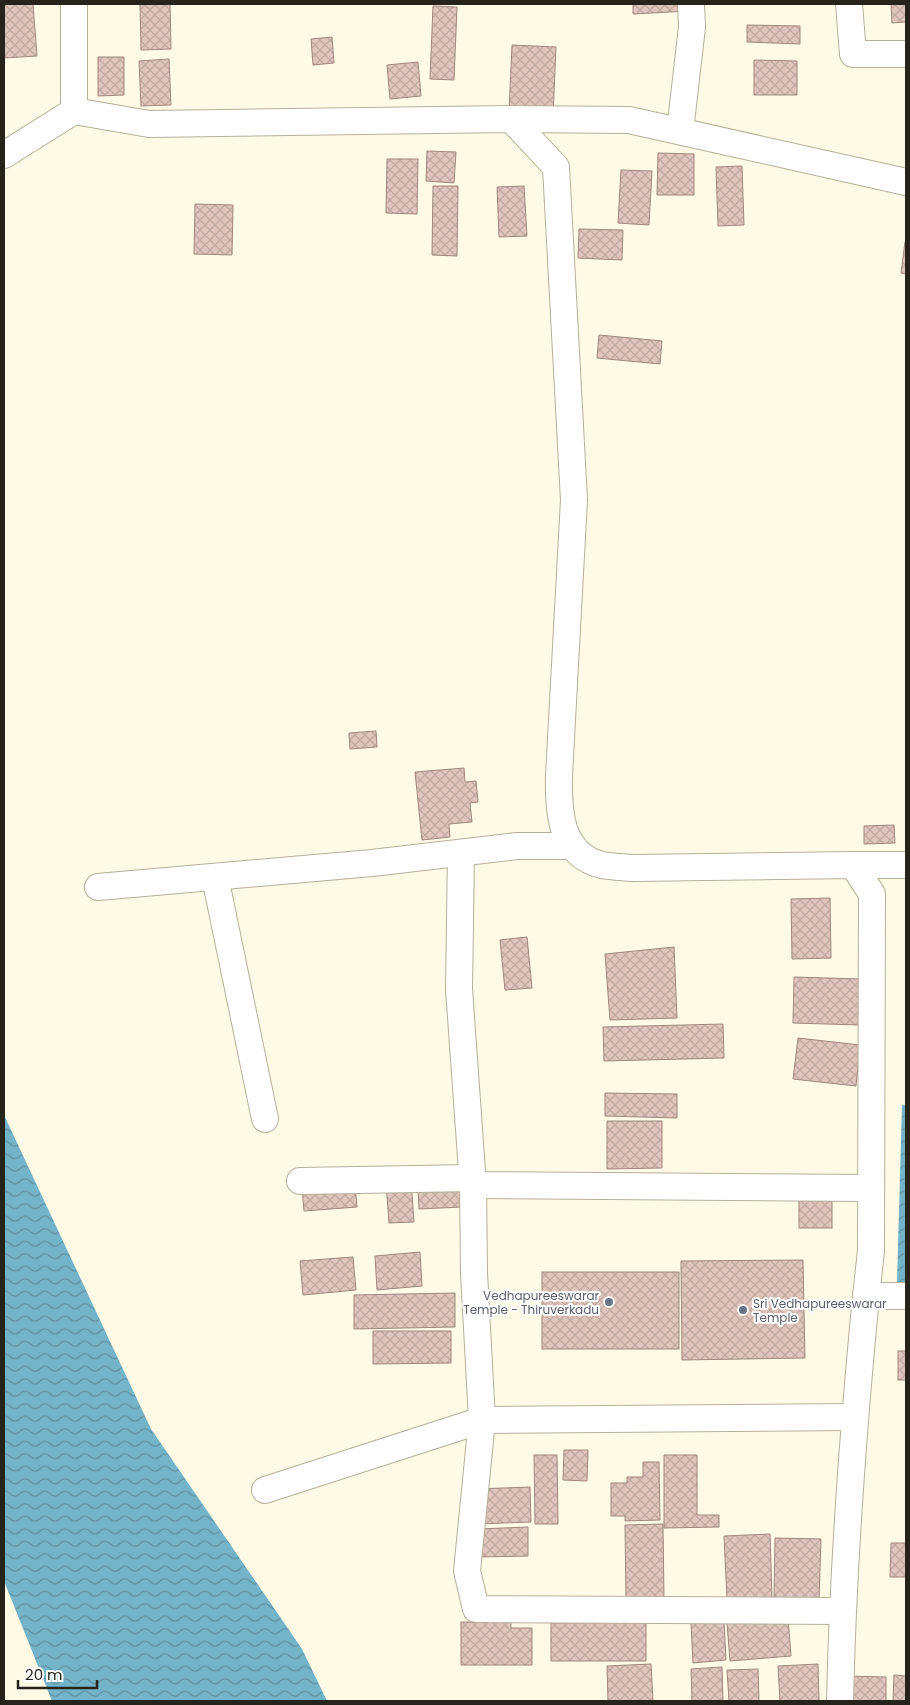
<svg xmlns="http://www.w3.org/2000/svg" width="910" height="1705" viewBox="0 0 910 1705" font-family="Poppins,sans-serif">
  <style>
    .water { fill: url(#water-waves) }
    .building { fill: url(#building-cross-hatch); stroke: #a0877f }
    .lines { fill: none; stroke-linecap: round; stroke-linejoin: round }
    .street-casing { stroke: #b6b099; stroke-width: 28 }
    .street { stroke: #fff; stroke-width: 26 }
    .worship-dot { fill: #6b7280; stroke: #fff; stroke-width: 2 }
    .labels { text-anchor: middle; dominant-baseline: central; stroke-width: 4; stroke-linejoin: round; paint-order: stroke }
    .worship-label { font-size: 12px; fill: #5b616d; stroke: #fff; text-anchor: end }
  </style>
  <defs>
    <pattern id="water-waves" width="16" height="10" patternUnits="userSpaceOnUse" patternTransform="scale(1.25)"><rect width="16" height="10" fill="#74b4c8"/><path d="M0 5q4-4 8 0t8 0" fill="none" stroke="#5f92a2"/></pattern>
    <pattern id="building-cross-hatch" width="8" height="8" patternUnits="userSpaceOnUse" patternTransform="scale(1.25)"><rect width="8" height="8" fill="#e0c5bc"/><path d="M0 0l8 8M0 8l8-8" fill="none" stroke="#c0a9a1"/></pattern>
  </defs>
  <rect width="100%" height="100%" fill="#fffae6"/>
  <g class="water">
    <polygon points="902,1105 906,1105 906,1282 897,1282"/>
    <polygon points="4,1115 151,1429 302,1649 327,1701 52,1701 4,1581"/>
  </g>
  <g class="building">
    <polygon points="4,4 33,4 37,56 4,58"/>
    <polygon points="140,4 170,4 171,49 141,50"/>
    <polygon points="633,4 687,4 688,11 633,14"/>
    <polygon points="891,4 906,4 906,22 892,23"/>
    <polygon points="433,6 457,7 454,80 430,79"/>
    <polygon points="747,25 800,26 800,44 747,42"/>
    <polygon points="332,37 334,63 313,65 311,39"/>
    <polygon points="512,45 556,47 553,115 509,112"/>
    <polygon points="98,57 124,57 124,95 98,96"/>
    <polygon points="169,59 171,105 141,106 139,61"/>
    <polygon points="754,60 797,61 797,95 754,95"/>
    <polygon points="418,62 421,96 390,99 387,65"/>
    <polygon points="427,151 456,152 454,183 426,181"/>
    <polygon points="658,153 694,154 694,195 657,195"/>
    <polygon points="387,159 418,159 417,214 386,213"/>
    <polygon points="742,166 744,225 718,226 716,167"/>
    <polygon points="621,170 652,171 649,225 618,223"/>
    <polygon points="433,186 458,186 457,256 432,255"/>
    <polygon points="524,186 527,236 499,237 497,187"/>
    <polygon points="195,204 233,205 232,255 194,254"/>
    <polygon points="579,229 623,230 622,260 578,258"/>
    <polygon points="905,242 906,243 906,274 901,273"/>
    <polygon points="599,335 662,341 660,364 597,358"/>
    <polygon points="376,731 377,747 350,749 349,733"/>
    <polygon points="464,768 465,782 476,781 478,802 470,803 472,822 449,824 450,837 422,840 415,772"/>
    <polygon points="894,825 895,843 864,844 864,826"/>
    <polygon points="830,898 831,958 792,959 791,899"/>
    <polygon points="527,937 532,988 505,990 500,940"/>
    <polygon points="674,947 677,1018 610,1020 605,954"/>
    <polygon points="794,977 861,979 859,1025 793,1023"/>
    <polygon points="723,1024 724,1058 604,1061 603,1027"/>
    <polygon points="798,1038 860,1045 856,1086 793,1079"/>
    <polygon points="605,1093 677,1094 677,1118 605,1116"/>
    <polygon points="607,1121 662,1121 662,1168 607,1169"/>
    <polygon points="411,1181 414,1222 389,1223 386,1183"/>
    <polygon points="461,1182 462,1207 419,1209 418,1184"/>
    <polygon points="355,1184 357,1207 304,1211 302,1188"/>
    <rect x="799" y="1199" width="33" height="29"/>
    <polygon points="420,1252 422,1286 377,1290 375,1256"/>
    <polygon points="353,1257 356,1290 303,1295 300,1261"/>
    <polygon points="803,1260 805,1358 682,1360 681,1261"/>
    <rect x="542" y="1272" width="137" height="77"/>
    <polygon points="455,1293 455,1327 354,1329 354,1295"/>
    <polygon points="373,1331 451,1331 451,1363 373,1364"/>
    <rect x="898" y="1351" width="8" height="29"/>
    <polygon points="564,1450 588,1450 587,1481 563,1480"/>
    <polygon points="534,1455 557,1455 558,1524 535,1524"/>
    <polygon points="664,1455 697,1455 697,1515 719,1515 719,1527 664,1528"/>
    <polygon points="643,1462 659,1462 660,1520 625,1521 625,1516 611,1516 611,1483 627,1483 627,1477 643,1477"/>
    <polygon points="530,1487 531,1522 478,1524 476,1489"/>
    <polygon points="663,1524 664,1600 626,1600 625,1525"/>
    <polygon points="528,1527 528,1556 479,1557 478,1529"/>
    <polygon points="770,1534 772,1598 727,1599 724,1536"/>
    <polygon points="775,1538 821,1539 819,1600 774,1599"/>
    <polygon points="891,1543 906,1543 906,1577 890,1577"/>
    <polygon points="788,1618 791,1656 730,1661 727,1623"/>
    <polygon points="724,1621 726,1660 693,1663 691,1623"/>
    <polygon points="461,1622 511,1622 511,1628 532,1628 532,1665 461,1665"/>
    <polygon points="646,1622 646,1661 551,1661 551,1623"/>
    <polygon points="651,1664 653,1701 608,1701 607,1666"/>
    <polygon points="818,1664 819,1701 780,1701 778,1666"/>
    <polygon points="722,1667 723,1701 692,1701 691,1669"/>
    <polygon points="758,1669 759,1701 729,1701 727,1670"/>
    <polygon points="894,1675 906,1676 906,1701 893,1701"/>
    <polygon points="845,1676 886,1677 886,1701 846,1701"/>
  </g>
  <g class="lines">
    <defs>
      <g id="street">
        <polyline points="849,4 853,54 906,54"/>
        <polyline points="74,111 74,4"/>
        <polyline points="511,119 629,120 906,182"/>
        <polyline points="680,131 692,27 691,4"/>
        <path d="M4 155 74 111 149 124 511 119 556 167 574 500 559 775C558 811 560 855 602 865 612 867 623 867 633 868L853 865 872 894 871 1251 866 1296H906"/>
        <polyline points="461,853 459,989 473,1185 871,1188"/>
        <polyline points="853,865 906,865"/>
        <polyline points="215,877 265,1119"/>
        <polyline points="98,887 372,863 517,846 573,846"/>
        <polyline points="300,1181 472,1178"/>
        <polyline points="473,1185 474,1273 482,1420 467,1571 476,1609 842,1611"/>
        <polyline points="265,1490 482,1420 855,1417"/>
        <path d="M840 1701C843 1566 853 1431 866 1296"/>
      </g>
    </defs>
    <use href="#street" class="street-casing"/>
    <use href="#street" class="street"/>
  </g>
  <g class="worship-dot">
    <circle cx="609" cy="1302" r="5"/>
    <circle cx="743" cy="1310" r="5"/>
  </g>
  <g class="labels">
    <g class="worship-label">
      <text x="599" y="1295">Vedhapureeswarar<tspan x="599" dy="14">Temple - Thiruverkadu</tspan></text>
      <text x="753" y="1303" text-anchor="start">Sri Vedhapureeswarar<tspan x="753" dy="14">Temple</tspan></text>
    </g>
  </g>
  <rect width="910" height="1705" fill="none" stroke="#25231a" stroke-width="10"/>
  <path d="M18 1680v8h79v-8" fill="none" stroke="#25231a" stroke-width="2.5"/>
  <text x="25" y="1680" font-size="15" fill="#25231a" stroke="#ffffff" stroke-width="4" paint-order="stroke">20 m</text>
</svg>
